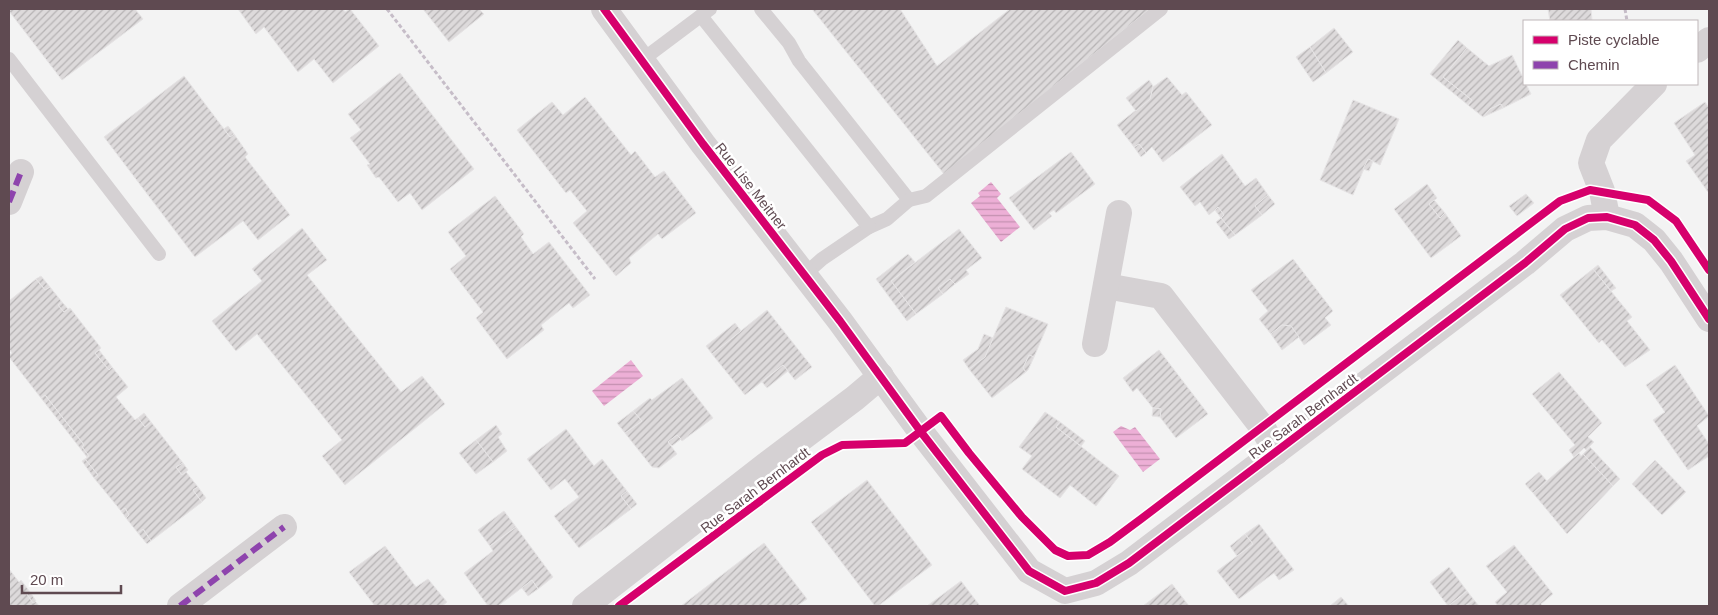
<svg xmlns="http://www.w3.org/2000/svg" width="1718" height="615" viewBox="0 0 1718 615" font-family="Arial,sans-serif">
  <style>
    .water { fill: url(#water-rules) }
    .building { fill: url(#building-hatch); stroke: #e6e4e5 }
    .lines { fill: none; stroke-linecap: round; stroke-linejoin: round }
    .path { stroke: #c6bdc8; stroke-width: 3; stroke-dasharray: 4 2.5; stroke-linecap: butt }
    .service { stroke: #d5d1d3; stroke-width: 14 }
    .minor { stroke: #d5d1d3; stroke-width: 26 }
    .quiet { stroke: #8e44ad; stroke-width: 6; stroke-dasharray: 12 6; stroke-linecap: butt }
    .cycleway-casing { stroke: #fff; stroke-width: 11 }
    .cycleway { stroke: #d6006c; stroke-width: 8 }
    .labels { text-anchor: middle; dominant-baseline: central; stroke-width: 5; stroke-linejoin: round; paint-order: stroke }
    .street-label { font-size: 14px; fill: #5f4a51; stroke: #fff }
  </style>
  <defs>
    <pattern id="water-rules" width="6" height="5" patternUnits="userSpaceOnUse" patternTransform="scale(1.25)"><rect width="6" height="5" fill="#edafd6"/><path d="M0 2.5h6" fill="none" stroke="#c390b0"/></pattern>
    <pattern id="building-hatch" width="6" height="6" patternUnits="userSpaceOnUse" patternTransform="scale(1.25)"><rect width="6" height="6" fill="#dddadb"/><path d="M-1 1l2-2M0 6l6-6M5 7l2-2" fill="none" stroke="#b6b3b4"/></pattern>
  </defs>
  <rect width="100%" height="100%" fill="#f3f3f3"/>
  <g class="water">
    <polygon points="991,182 1001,194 997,198 1020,227 1001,242 971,203 980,196 978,193"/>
    <polygon points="631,360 643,376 604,406 592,391"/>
    <polygon points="1121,426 1130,430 1135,427 1160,459 1143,472 1113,432"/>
  </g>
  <g class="building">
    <polygon points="9,9 135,9 143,19 62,80 9,11"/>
    <polygon points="238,9 343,9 345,12 350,9 379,46 333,83 314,59 298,72 264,27 256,34"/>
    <polygon points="423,9 479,9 484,14 449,42"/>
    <polygon points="812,9 900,9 937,66 1010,9 1150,9 944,174"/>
    <polygon points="1548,9 1591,9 1592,21 1550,21"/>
    <polygon points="1334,28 1353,52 1326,73 1310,47"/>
    <polygon points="1458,40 1467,48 1443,77 1472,100 1468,105 1430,74"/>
    <polygon points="1310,47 1326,73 1313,82 1296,57"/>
    <polygon points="1467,48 1489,66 1512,55 1524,80 1524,84 1526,84 1531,94 1503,108 1501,104 1490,109 1483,117 1468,105 1472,100 1443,77"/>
    <polygon points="400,73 474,169 422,210 410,193 398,202 379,177 376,178 367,165 370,164 350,138 361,130 348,114"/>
    <polygon points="184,76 230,137 234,134 248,154 245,157 290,215 258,240 243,221 195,257 104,137"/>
    <polygon points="1167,77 1182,95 1186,92 1212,125 1163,162 1152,147 1146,153 1139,144 1134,147 1117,125 1150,99 1153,87"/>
    <polygon points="1149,80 1153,86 1150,99 1136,111 1126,98"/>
    <polygon points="585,97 631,155 635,151 655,177 664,171 696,213 662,239 658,234 629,258 631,263 616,276 573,223 587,211 570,190 566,193 517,130 552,102 563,115"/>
    <polygon points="1353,100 1399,119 1380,165 1368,159 1353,195 1320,180"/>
    <polygon points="1705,102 1709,108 1709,191 1708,192 1686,161 1695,155 1674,123"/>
    <polygon points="1501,104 1503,108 1483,117 1490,109"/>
    <polygon points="228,126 234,134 230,137 224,129"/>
    <polygon points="1139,144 1146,153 1141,157 1134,147"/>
    <polygon points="1071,152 1095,184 1056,213 1054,210 1049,213 1052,216 1034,230 1009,198"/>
    <polygon points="1222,154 1245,186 1256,178 1268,195 1255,206 1262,215 1235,235 1221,218 1224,215 1218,207 1209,215 1200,202 1195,206 1180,187"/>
    <polygon points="1368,159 1373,161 1369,171 1363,169"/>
    <polygon points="1427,184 1437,198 1429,204 1440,218 1445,213 1461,236 1431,258 1394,209"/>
    <polygon points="1526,194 1534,203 1517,216 1509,206"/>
    <polygon points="1268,195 1275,204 1262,215 1255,206"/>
    <polygon points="495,196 524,234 521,237 533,254 549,242 590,295 573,308 569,303 541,325 544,330 507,359 476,318 483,312 450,269 466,256 448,232"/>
    <polygon points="1434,200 1445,213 1440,218 1429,204"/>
    <polygon points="1218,207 1224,215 1221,218 1215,210"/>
    <polygon points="1221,218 1235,235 1229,239 1216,222"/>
    <polygon points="302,228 327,260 307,275 401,392 422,376 445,404 345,485 322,456 342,440 257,334 236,351 212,321 262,281 252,269"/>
    <polygon points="959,229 982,258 966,270 969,274 955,284 950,279 938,288 943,294 916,314 891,281"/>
    <polygon points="908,254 915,262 891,281 916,314 907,321 876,279"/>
    <polygon points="1293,259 1333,311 1325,318 1331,325 1304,345 1291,326 1282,325 1271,334 1259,319 1268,311 1251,290"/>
    <polygon points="1598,265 1616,288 1611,291 1593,269"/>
    <polygon points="1593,269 1632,317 1627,321 1650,350 1625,367 1602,340 1599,343 1560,295"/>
    <polygon points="41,276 50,287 45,290 36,279"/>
    <polygon points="36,279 45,290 50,287 62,302 58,305 64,312 70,308 101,348 95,353 109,370 112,367 128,387 116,397 135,420 138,418 145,427 151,422 183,463 176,467 182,475 186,472 198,487 193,490 202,502 151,541 143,529 138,533 126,518 129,515 125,508 121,511 94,478 98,475 85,459 89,456 82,447 84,445 45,395 41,398 9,357 9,355 12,353 9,349 9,301"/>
    <polygon points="950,279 955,284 943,294 938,288"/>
    <polygon points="62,302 68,309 64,312 58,305"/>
    <polygon points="1006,307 1048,324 1034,357 1029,355 1023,368 1026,372 992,398 969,369 985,357"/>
    <polygon points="767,310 812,367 795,380 783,365 745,395 712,354"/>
    <polygon points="735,323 741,331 712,354 706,346"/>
    <polygon points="1282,325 1291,326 1299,337 1282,350 1271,334"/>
    <polygon points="984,334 993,338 985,357 969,369 963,360 978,349"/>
    <polygon points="99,350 112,367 109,370 95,353"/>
    <polygon points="1159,350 1208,414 1176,438 1160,417 1161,409 1153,408 1137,388 1133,392 1123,378"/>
    <polygon points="1029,355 1034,357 1028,370 1026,372 1023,368"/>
    <polygon points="783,365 788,371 767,388 762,382"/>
    <polygon points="1675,365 1709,416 1697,426 1709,444 1709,456 1688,470 1653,420 1665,412 1646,385"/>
    <polygon points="1559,372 1602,423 1588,437 1594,442 1586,450 1584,448 1574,457 1569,450 1575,445 1532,394"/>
    <polygon points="682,378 713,418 682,441 677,435 668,442 677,454 659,468 652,467 625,433 642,421 633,411 650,398 652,400"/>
    <polygon points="45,395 84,445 82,447 89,456 87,457 41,398"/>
    <polygon points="1153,408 1161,409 1160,417 1152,416"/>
    <polygon points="633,411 642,421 625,433 617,423"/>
    <polygon points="1045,412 1060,422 1056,427 1119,476 1096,506 1070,485 1060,498 1022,469 1032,456 1019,447"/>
    <polygon points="144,413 151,422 145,427 138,418"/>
    <polygon points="1060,422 1085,441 1081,446 1056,427"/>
    <polygon points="496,425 502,434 498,437 507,451 493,462 476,440"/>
    <polygon points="566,429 594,466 602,459 627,491 621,496 631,509 579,548 554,516 579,497 565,479 551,490 527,459"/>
    <polygon points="677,435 681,439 672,446 668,442"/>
    <polygon points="476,440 493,462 476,474 459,453"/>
    <polygon points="1590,447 1620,479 1613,486 1583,454"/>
    <polygon points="1579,453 1581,456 1583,454 1613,486 1567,534 1533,493"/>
    <polygon points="85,459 98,475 94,478 82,461"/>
    <polygon points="1655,460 1686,492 1662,515 1632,484"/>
    <polygon points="183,463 188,470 182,475 176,467"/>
    <polygon points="1539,472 1547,481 1533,493 1525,484"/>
    <polygon points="867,480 932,565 878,606 875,606 811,522"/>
    <polygon points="198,487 206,498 202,502 193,490"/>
    <polygon points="627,491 637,504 631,509 621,496"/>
    <polygon points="125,508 129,515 126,518 121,511"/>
    <polygon points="504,511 516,527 490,546 478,530"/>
    <polygon points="1259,524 1294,570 1279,580 1274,573 1239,599 1217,571 1253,544 1245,534"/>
    <polygon points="516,527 553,577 538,589 532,580 498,606 488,606 464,573 493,551 490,546"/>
    <polygon points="143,529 151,541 147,544 138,533"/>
    <polygon points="1245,534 1253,544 1237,556 1230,546"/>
    <polygon points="764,543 807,599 797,606 681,606"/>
    <polygon points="1514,545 1553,594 1541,604 1543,606 1498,606 1495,602 1507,592 1486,566"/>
    <polygon points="385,546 416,587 428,579 447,602 442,606 375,606 349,572"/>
    <polygon points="1449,567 1467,591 1448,606 1430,582"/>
    <polygon points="9,569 19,582 21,580 30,592 27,594 33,603 35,601 39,606 9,606"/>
    <polygon points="532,580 538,589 528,596 522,588"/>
    <polygon points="961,581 980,606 927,606"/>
    <polygon points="1172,584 1189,606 1143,606"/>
    <polygon points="1467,591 1474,600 1465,606 1449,606"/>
    <polygon points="30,592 36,601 35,602 33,603 27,594"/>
    <polygon points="1341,597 1349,606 1330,606"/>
    <polygon points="1474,600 1479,606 1466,606"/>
  </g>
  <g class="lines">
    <g class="path">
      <polyline points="387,9 595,279"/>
      <polyline points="1625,9 1627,21"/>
      <polyline points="845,445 893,444"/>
    </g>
    <g class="service">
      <polyline points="761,9 789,43 799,61 909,200 887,219 869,227 822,259 804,275"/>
      <polyline points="701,16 869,227"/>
      <polyline points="9,59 159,254"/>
      <polyline points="642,60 710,9"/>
      <polyline points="909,200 926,196 1161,9"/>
    </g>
    <g class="minor">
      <polyline points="604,9 703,144 840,321 921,432 1029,571 1065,591 1096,583 1129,563 1525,263 1565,229 1588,218 1607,217 1635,225 1654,240 1671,261 1709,319"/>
      <polyline points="1697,50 1709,40"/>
      <polyline points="9,202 21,172"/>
      <polyline points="1607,217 1602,191 1591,163 1599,140 1654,84"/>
      <polyline points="1106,286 1161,296 1263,428 1276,452"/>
      <polyline points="1095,344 1119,213"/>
      <polyline points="180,606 284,527"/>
      <polyline points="585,606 766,465 855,398 881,376"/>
    </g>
    <g class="quiet">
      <polyline points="9,202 21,172"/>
      <polyline points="180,606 284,527"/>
    </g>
    <defs>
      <g id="cycleway">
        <polyline points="604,9 703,144 840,321 921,432 1029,571 1065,591 1096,583 1129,563 1525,263 1565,229 1588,218 1607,217 1635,225 1654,240 1671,261 1709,319"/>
        <polyline points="619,606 822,455 842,445 905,443 941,416 969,453 1022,517 1055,550 1068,556 1088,555 1110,542 1141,519 1560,201 1590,190 1648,200 1676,221 1709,270"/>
      </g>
    </defs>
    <use href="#cycleway" class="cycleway-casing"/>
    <use href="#cycleway" class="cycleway"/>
  </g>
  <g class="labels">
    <g class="street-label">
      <text transform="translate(751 186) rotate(52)">Rue Lise Meitner</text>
      <text transform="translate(1303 416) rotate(-37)">Rue Sarah Bernhardt</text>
      <text transform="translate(755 490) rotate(-37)">Rue Sarah Bernhardt</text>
    </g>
  </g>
  <rect width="1718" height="615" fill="none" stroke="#5f4a51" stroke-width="20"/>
  <rect x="1523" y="20" width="175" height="65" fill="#ffffff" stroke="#bfb7b9"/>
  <rect x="1533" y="36" width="25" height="8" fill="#d6006c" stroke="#bfb7b9"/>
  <text x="1568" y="45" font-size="15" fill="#5f4a51">Piste cyclable</text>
  <rect x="1533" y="61" width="25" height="8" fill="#8e44ad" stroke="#bfb7b9"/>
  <text x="1568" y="70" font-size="15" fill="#5f4a51">Chemin</text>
  <path d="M22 585v8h99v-8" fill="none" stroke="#5f4a51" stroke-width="2.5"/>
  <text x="30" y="585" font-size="15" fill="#5f4a51" stroke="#ffffff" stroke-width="4" paint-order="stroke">20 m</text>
</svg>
